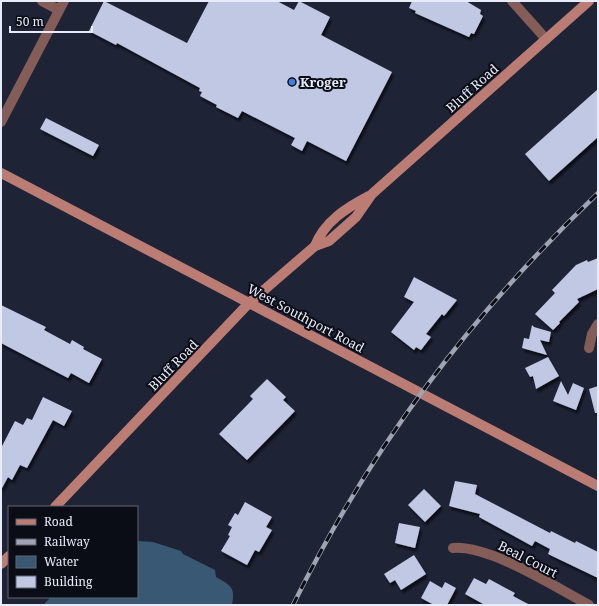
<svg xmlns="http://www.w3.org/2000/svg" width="599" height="606" viewBox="0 0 599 606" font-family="'Noto Serif',serif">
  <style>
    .water { fill: #395873 }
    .building { fill: #c1c8e3; filter: url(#shadow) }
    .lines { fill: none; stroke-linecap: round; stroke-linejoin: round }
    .minor { stroke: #845c58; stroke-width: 10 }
    .secondary { stroke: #bb7c74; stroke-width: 10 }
    .rail-casing { stroke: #9fa3b3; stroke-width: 4.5 }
    .rail { stroke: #0a0d15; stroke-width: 3; stroke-dasharray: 9; stroke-linecap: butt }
    .shop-dot { fill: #3f7fe0; stroke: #0a0d15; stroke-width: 1.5 }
    .labels { text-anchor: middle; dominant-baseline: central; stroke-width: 4; stroke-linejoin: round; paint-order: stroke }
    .poi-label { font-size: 13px; font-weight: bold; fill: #e8ecfa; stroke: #0a0d15; text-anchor: start }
    .street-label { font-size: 13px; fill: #e8ecfa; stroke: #0a0d15 }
  </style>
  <defs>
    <filter id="shadow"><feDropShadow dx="2" dy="3.5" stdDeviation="1" flood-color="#0009"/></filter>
  </defs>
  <rect width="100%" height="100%" fill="#1e2336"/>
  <path class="water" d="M137 541 153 542 181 551 183 554 215 570 216 577C230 585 236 587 232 605H43L51 597H137Z"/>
  <g class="building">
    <polygon points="104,1 187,43 209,1 277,1 294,10 299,1 330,17 321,35 392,72 346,161 307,141 302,151 291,145 295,138 242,111 238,118 216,107 217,105 200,96 202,92 199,91 200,88 117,43 116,45 89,31"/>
    <polygon points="412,1 466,1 481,10 480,14 483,16 474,34 471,33 469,37 415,13 416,11 409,8"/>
    <polygon points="598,89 598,137 549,181 525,154"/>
    <polygon points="46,118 99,145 93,156 40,129"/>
    <polygon points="598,258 598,289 577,299 579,302 559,322 560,323 553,330 535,314 555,293 552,290 576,265 587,260 588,262"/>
    <polygon points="414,277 457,300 444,316 442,314 426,334 431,337 421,350 416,347 414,350 391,332 414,302 404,297"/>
    <polygon points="1,305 46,327 44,330 70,344 72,340 84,347 83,349 102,359 89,383 71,373 68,378 1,343"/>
    <polygon points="532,325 534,327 551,332 549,342 540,340 547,355 522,348 524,338 529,339"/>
    <polygon points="548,357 559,376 536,389 533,376 530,377 525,368"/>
    <polygon points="267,379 286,397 283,400 295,411 247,460 219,434 253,399 250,396"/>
    <polygon points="561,381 568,395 573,383 584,388 576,410 553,401"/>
    <polygon points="598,386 598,413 595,413 589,389"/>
    <polygon points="43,397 72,411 64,426 53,420 27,468 20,465 12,480 8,477 1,490 1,448 15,421 23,425 27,418 32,420"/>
    <polygon points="455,481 477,485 475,494 550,533 551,531 575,543 576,541 598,552 598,578 548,554 550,549 535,541 532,546 479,517 480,514 449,506"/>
    <polygon points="424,489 441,506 425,522 408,505"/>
    <polygon points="245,502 272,517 266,527 272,530 259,552 255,550 247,565 221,551 230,536 228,535 232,527 228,525 235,513 238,515"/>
    <polygon points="399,523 420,527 415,548 395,543"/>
    <polygon points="414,555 426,574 401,590 395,580 390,583 384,574"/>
    <polygon points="474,578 486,584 489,579 515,593 513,596 530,605 485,605 465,594"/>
    <polygon points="430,581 442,588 445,582 456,588 447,605 434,605 421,598"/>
  </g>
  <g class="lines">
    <g class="minor">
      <polyline points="42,1 59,10"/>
      <polyline points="512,1 546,39"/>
      <polyline points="1,122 64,1"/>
      <polyline points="589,348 592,334 598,324"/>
      <path d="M453 548C490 545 555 587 589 605"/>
    </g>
    <g class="secondary">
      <polyline points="1,173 598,486"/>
      <path d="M315 246C324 222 346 208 369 196"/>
      <polyline points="55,507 249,303 315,246 329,241 356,217 372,194 589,1"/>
      <polyline points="1,564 9,556"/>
    </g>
    <defs>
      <path id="rail" d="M293 605C372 445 470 316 598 193"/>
    </defs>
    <use href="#rail" class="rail-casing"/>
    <use href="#rail" class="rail"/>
  </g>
  <circle class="shop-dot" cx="292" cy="82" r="4"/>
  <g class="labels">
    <g class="poi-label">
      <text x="300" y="82">Kroger</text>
    </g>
    <g class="street-label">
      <text transform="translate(472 88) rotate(-42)">Bluff Road</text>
      <text transform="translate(306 318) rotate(28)">West Southport Road</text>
      <text transform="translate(173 365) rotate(-46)">Bluff Road</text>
      <text transform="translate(528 559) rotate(27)">Beal Court</text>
    </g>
  </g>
  <rect width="599" height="606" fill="none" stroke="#e8ecfa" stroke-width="4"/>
  <rect x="8" y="506" width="130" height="92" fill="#0a0d15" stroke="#636671"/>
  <rect x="16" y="519" width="20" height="6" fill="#bb7c74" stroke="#636671"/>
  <text x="44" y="526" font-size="12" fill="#e8ecfa">Road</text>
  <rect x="16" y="539" width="20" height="6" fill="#9fa3b3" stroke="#636671"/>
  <text x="44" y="546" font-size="12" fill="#e8ecfa">Railway</text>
  <rect x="16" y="556" width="20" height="12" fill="#395873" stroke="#636671"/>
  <text x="44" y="566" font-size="12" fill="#e8ecfa">Water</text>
  <rect x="16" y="576" width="20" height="12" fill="#c1c8e3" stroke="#636671"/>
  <text x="44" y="586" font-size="12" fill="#e8ecfa">Building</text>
  <path d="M10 26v6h82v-6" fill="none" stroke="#e8ecfa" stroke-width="2"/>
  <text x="16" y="26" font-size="12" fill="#e8ecfa" stroke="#0a0d15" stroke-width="3" paint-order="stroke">50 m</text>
</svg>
